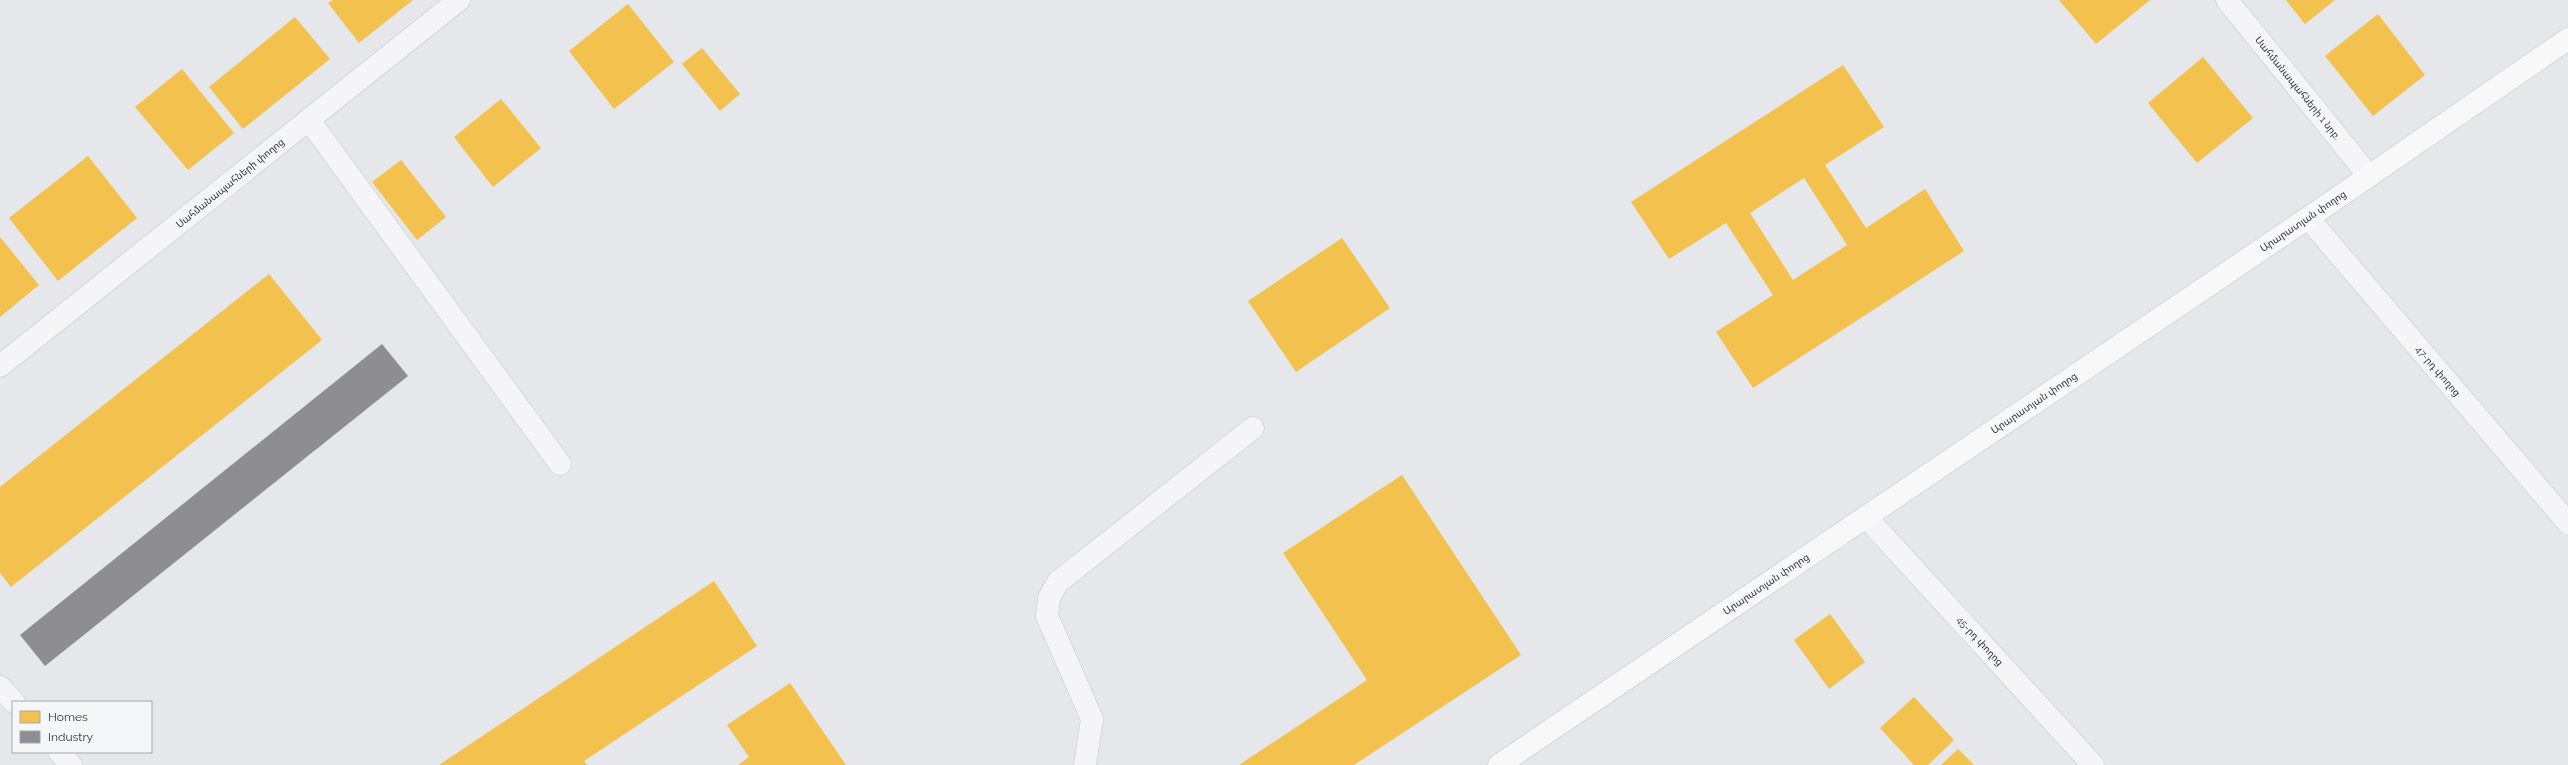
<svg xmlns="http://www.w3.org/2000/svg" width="2568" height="765" viewBox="0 0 2568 765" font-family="Raleway,'Noto Sans Armenian',sans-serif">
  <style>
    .homes { fill: #f2c14e; fill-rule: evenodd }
    .industry { fill: #8d8d92 }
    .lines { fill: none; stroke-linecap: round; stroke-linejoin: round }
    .minor-casing { stroke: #c3c5c8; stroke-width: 23 }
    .major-casing { stroke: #c2c4c7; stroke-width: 23 }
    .minor { stroke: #f5f5f7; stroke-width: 22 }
    .major { stroke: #f8f8f8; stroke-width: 22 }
    .labels { text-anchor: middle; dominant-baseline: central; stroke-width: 4; stroke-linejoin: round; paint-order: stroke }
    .street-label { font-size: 10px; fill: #2d3642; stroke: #f4f6f8 }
  </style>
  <rect width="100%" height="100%" fill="#e5e7ea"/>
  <g class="homes">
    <polygon points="333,0 413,0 359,43 328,3"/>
    <polygon points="2059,0 2150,0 2096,44"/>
    <polygon points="2286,0 2335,0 2305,24"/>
    <polygon points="628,4 674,62 614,109 569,51"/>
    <polygon points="2378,14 2425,75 2373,116 2325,56"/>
    <polygon points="295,17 330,59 243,129 209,87"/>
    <polygon points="702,48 740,94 720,111 682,64"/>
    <polygon points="2203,57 2253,118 2197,163 2148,103"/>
    <path d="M1843 65 1884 127 1825 165 1866 228 1925 189 1964 251 1753 388 1716 332 1773 295 1726 223 1669 259 1631 202ZM1804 178 1847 245 1793 280 1750 213Z"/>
    <polygon points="182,69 234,133 188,170 135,107"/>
    <polygon points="501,99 541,148 493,187 454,137"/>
    <polygon points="88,156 137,218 58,281 9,218"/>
    <polygon points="401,160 446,217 417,240 372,182"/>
    <polygon points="0,237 39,285 0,317"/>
    <polygon points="1342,238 1390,308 1296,372 1248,301"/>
    <polygon points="269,274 322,340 11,587 0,573 0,487"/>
    <polygon points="1402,475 1521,655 1354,765 1239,765 1367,680 1283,553"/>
    <polygon points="714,581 757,646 584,761 587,765 439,765"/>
    <polygon points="1830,614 1865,662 1829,689 1794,640"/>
    <polygon points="790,683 846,765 738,765 749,757 727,725"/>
    <polygon points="1914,697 1954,740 1928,765 1914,765 1880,728"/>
    <polygon points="1958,749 1974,765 1941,765"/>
  </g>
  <polygon class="industry" points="382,344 408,376 45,666 20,635"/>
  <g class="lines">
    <defs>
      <g id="minor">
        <polyline points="2227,0 2369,176"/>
        <polyline points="309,120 560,464"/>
        <polyline points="2308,218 2568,523"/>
        <polyline points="0,366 459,0"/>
        <polyline points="1866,517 2093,765"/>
        <polyline points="0,687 14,702"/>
        <polyline points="59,752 71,765"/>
        <polyline points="1085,765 1092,719 1047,616 1049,598 1058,582 1253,428"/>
      </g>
      <polyline id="major" points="1499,765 2308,218 2568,39"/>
    </defs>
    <use href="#minor" class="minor-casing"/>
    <use href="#major" class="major-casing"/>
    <use href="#minor" class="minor"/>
    <use href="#major" class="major"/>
  </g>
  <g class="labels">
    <g class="street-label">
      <text transform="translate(2298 88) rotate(51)">Սահմանապահների 1 նրբ.</text>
      <text transform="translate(230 183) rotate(-39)">Սահմանապահների փողոց</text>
      <text transform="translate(2303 221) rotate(-34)">Արարատյան փողոց</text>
      <text transform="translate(2438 371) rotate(49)">47-րդ փողոց</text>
      <text transform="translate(2034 403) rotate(-34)">Արարատյան փողոց</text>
      <text transform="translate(1766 584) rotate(-34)">Արարատյան փողոց</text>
      <text transform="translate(1980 641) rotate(47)">45-րդ փողոց</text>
    </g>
  </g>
  <rect x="12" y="701" width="140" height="52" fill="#f4f6f8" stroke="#a4a9af"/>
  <rect x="20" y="711" width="20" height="12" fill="#f2c14e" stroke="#a4a9af"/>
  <text x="48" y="721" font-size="12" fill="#2d3642">Homes</text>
  <rect x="20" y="731" width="20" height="12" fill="#8d8d92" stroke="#a4a9af"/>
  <text x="48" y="741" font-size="12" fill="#2d3642">Industry</text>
</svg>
